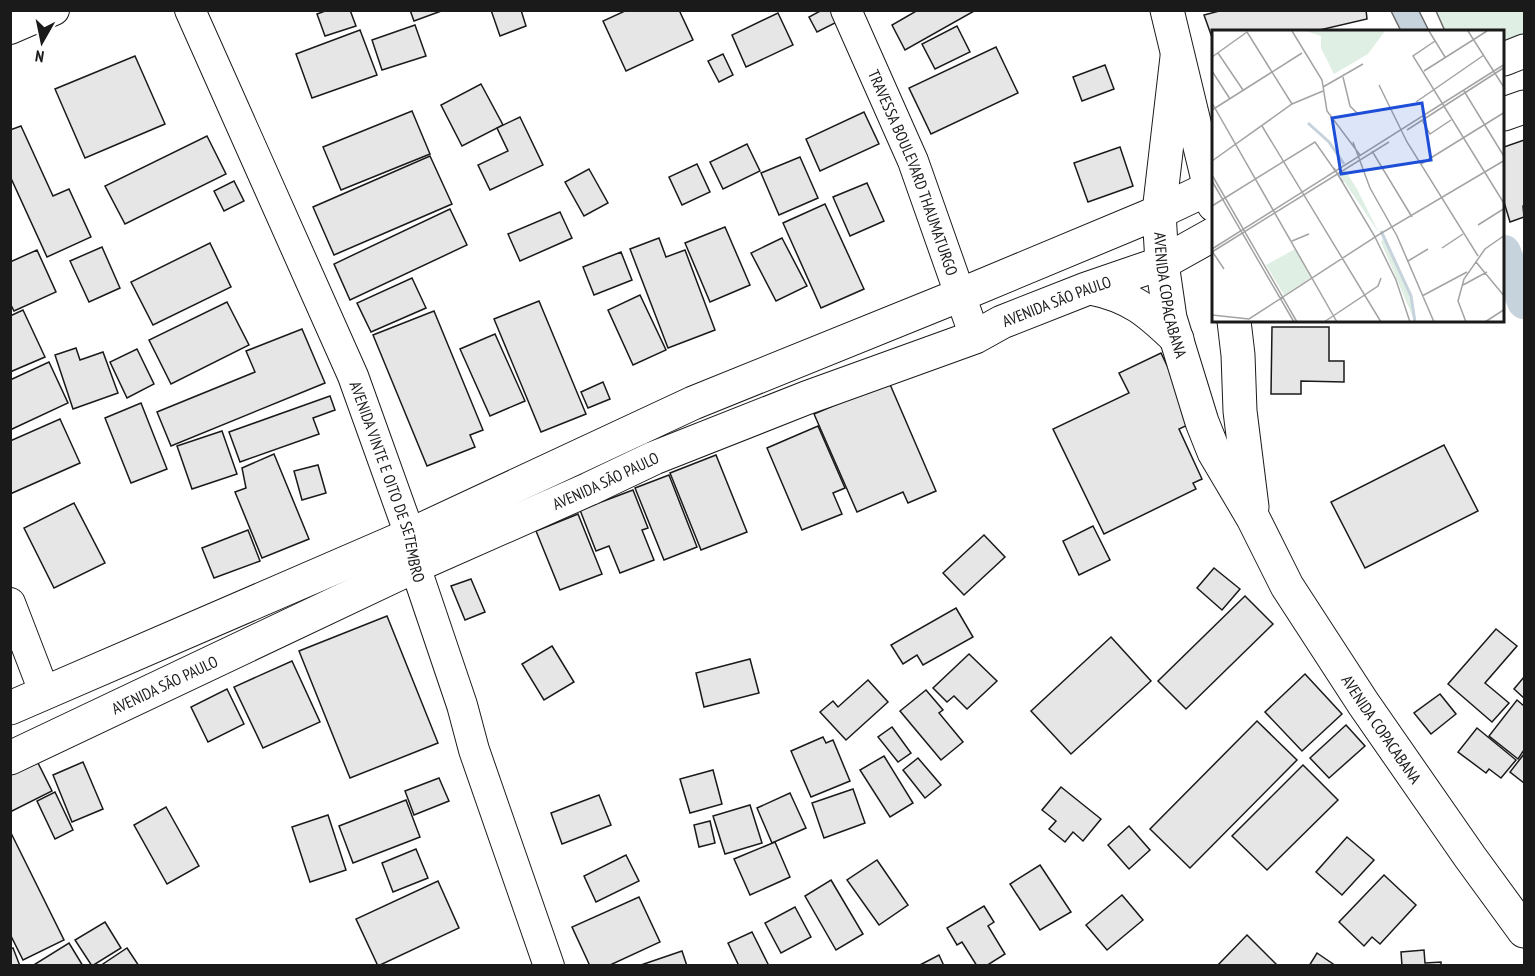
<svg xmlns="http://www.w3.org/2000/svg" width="1535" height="976" viewBox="0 0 1535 976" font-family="'PT Sans Narrow',sans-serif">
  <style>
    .green { fill: #e0efe3; stroke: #6a6a6a; stroke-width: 1.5 }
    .water { fill: #c6d2dc; stroke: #6a6a6a; stroke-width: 1.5 }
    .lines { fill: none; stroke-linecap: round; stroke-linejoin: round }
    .canal { stroke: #c6d2dc; stroke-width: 34 }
    .building { fill: #e6e6e6; stroke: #1a1a1a; stroke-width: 1.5 }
    .minor-casing { stroke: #1a1a1a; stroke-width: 32 }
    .tertiary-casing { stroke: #1a1a1a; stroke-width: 35 }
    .minor { stroke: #fff; stroke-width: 30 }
    .tertiary { stroke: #fff; stroke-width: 33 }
    .labels { text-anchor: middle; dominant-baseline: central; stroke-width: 4.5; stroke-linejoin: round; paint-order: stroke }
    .street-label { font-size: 16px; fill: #1a1a1a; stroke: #fff }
    .inset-river { fill: none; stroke: #c6d2dc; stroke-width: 3 }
    .inset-road { fill: none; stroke: #a3a3a3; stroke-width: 1.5 }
    .view { fill: #1d4ed8; fill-opacity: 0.15; stroke: #1d4ed8; stroke-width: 3 }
    .inset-edge { fill: none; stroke: #1a1a1a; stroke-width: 3 }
  </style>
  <rect width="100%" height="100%" fill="#fff"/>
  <polygon class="green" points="1436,11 1524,11 1524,37 1504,46 1504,32 1445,31"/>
  <polygon class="water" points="1391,11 1419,11 1429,31 1401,31"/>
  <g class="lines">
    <polyline class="canal" points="1504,252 1524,302"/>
  </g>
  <g class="building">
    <polygon points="328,10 350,10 356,26 325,36 317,14"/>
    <polygon points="410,10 444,10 414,21"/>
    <polygon points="491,10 521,10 526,26 500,36"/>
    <polygon points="627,10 679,10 693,40 626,71 603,21"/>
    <polygon points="822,10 831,10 837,22 817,32 809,17"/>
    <polygon points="918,10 976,10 905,50 892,25"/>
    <polygon points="1223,10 1366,10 1367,19 1311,32 1214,32 1214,43 1204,15"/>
    <polygon points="778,13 793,45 746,67 732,35"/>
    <polygon points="415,25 426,56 382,70 372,40"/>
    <polygon points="957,26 970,52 935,69 922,44"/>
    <polygon points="360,30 377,75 312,98 296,54"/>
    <polygon points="996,47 1018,93 931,134 909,88"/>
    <polygon points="723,54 733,75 719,82 708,61"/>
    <polygon points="135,56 165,124 85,158 55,89"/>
    <polygon points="1105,65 1114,89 1082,101 1073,77"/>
    <polygon points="481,84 503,125 462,146 441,105"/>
    <polygon points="412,111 430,154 341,190 323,147"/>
    <polygon points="864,112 879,144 820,171 806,139"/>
    <polygon points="520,117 543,165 490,190 478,165 508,151 497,128"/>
    <polygon points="21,126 53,196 69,189 91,237 47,257 10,176 10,130"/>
    <polygon points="207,136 226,174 125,224 105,186"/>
    <polygon points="1524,140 1524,205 1523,206 1524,217 1510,222 1504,202 1504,147"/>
    <polygon points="747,144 760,171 723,189 710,162"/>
    <polygon points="1120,147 1133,186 1088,202 1074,163"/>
    <polygon points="430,156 452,204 334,255 313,207"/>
    <polygon points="800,157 818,198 779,215 761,173"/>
    <polygon points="697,164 710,192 682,205 669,177"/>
    <polygon points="589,169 608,203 584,216 565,182"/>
    <polygon points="234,181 244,201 224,211 214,191"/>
    <polygon points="867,183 884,221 850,236 833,197"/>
    <polygon points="825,204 864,289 821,308 783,223"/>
    <polygon points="450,209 467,245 350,300 334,264"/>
    <polygon points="560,212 572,238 520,261 508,234"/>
    <polygon points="725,227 750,285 710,302 685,243"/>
    <polygon points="659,238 666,257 685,250 715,330 668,348 630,249"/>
    <polygon points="782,238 807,286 776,301 751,253"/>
    <polygon points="210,243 231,287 153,325 131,282"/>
    <polygon points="102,247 120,288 89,302 70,261"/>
    <polygon points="37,250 56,292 14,311 10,303 10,262"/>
    <polygon points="621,252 632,280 594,295 583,267"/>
    <polygon points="412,278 426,308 371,332 357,303"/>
    <polygon points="640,295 666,350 633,365 608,310"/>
    <polygon points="539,301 586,414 541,432 494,319"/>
    <polygon points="227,302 249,345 171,384 149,340"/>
    <polygon points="23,310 45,357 10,372 10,316"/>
    <polygon points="434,311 483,430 470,435 475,447 427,466 373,335"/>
    <polygon points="1272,327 1329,327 1329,361 1344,361 1344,382 1301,381 1301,394 1271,394"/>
    <polygon points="302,329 325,383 171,446 157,412 255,372 246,351"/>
    <polygon points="495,334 525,401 490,416 460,349"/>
    <polygon points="76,348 80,360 103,352 118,393 73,409 55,355"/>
    <polygon points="137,349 154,384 127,398 110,362"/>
    <polygon points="1161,353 1194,422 1179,429 1202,479 1193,483 1196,489 1104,534 1053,429 1129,393 1119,373"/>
    <polygon points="49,362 68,403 10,430 10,380"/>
    <polygon points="603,382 610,399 588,408 581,392"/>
    <polygon points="889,382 936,491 908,503 903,492 857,512 814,414"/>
    <polygon points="330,396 335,410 313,418 319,434 240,462 229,432"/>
    <polygon points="141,403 167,469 131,483 105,418"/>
    <polygon points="60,419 80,463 10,494 10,441"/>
    <polygon points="818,426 845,488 833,493 842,514 802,530 767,448"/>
    <polygon points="222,431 237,474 192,489 177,446"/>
    <polygon points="1444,445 1478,511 1365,568 1331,502"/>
    <polygon points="274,454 309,539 262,558 235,492 246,488 242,468"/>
    <polygon points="716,455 747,532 701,550 670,473"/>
    <polygon points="318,465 326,493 302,500 294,471"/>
    <polygon points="669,475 697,547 664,560 635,488"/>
    <polygon points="633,490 648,528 642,530 654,560 620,573 609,546 596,551 580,510"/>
    <polygon points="74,503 105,563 54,588 24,528"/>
    <polygon points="578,514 602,574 560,590 536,531"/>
    <polygon points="1093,526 1110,560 1079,575 1063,541"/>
    <polygon points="248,530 260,561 214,578 202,548"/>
    <polygon points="984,535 1005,557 964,595 943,573"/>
    <polygon points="1214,568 1240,589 1222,610 1197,588"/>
    <polygon points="471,579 485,612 465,620 451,586"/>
    <polygon points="1245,596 1273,624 1186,709 1158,681"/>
    <polygon points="956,608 973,637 923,665 917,655 903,664 891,645"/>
    <polygon points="387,616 438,743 350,778 299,651"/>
    <polygon points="1496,629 1517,646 1485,683 1509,703 1492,722 1448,684"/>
    <polygon points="1111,637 1151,681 1071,754 1031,711"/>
    <polygon points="552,646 574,682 544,700 522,664"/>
    <polygon points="969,654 997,681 967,709 954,696 947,702 933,688"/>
    <polygon points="750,659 759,693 704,707 696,673"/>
    <polygon points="292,661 320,722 263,748 234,687"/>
    <polygon points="1305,674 1342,714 1302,751 1265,712"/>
    <polygon points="1524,677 1524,698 1514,689"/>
    <polygon points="868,680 888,702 846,740 820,712 833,701 838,707"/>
    <polygon points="227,689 244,724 208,742 191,707"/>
    <polygon points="926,690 943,710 939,713 963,742 941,760 900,711"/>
    <polygon points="1440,694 1456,714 1431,734 1414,713"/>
    <polygon points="1517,700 1524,706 1524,750 1518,759 1489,736"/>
    <polygon points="1257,721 1297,760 1190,868 1150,829"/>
    <polygon points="1346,725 1365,746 1329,778 1310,758"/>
    <polygon points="892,727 911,753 898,762 878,737"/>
    <polygon points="1477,728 1516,760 1501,778 1489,769 1486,773 1458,752"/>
    <polygon points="823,737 826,743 833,740 850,781 811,797 791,751"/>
    <polygon points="1524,754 1524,783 1510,772"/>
    <polygon points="884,756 913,803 890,817 860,770"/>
    <polygon points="918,758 941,785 925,798 903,770"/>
    <polygon points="36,759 52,791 10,812 10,772"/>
    <polygon points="83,762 103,809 72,822 53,775"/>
    <polygon points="1303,765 1338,800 1267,870 1232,836"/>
    <polygon points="713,770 722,804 690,813 680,779"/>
    <polygon points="439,778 449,801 414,815 405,791"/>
    <polygon points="1061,787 1101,819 1083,841 1073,832 1065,842 1049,829 1056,821 1042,810"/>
    <polygon points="853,789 865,823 824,838 812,803"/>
    <polygon points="55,792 73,830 55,839 37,801"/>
    <polygon points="790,793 806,828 772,843 757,808"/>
    <polygon points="599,795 611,825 562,844 551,813"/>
    <polygon points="406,800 420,837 353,863 339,826"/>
    <polygon points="750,805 762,843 725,854 713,816"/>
    <polygon points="166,807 199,866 167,884 134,825"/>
    <polygon points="328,815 346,870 310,882 292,827"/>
    <polygon points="710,821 715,843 699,847 694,825"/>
    <polygon points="1129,826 1150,850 1129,869 1108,845"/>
    <polygon points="10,831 64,940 23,960 10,934"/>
    <polygon points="1347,837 1374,860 1342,895 1316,872"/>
    <polygon points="775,842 790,877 750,895 734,859"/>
    <polygon points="416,849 428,878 393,892 382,863"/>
    <polygon points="626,855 639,881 596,902 584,876"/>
    <polygon points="877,860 908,905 879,925 847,880"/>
    <polygon points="1040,865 1071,912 1040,930 1010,884"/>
    <polygon points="1384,875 1416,905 1380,944 1372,937 1364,946 1339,922"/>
    <polygon points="831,880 863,934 836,950 805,896"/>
    <polygon points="438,881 459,928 378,966 356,919"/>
    <polygon points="1122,895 1143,920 1107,950 1086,925"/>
    <polygon points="639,897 660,942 608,966 590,966 572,927"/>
    <polygon points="984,906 994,922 988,926 1005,954 986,966 977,966 962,942 957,945 947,928"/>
    <polygon points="795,907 811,937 781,953 765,923"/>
    <polygon points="105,922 121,948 92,966 75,940"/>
    <polygon points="752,932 768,964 766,966 739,966 728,943"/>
    <polygon points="1247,935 1278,966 1217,966"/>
    <polygon points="69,943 83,966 32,966"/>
    <polygon points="13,948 20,966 10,966 10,949"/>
    <polygon points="127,948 139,966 100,966"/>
    <polygon points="1424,950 1425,963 1441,962 1441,966 1402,966 1401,952"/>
    <polygon points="682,951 687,966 638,966"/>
    <polygon points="1317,953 1336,966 1309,966"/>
    <polygon points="939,955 944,966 918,966"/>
  </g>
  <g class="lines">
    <defs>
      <g id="minor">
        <path id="s1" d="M190 10 353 376 410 535 415 566 462 705 474 750 549 966"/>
        <path id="s2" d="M846 10 913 161 975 337"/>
        <polyline points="10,29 54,10"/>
        <polyline points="10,603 45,694"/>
      </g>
      <g id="tertiary">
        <polyline points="1167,10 1214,205"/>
        <path id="s3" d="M1177 57 1159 212 1162 263 1170 318 1202 422 1214 452 1253 518 1287 586 1363 703 1470 857 1524 931"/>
        <polyline points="1504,59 1524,51"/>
        <polyline points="1504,114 1524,107"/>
        <path d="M1091 288C1131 296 1149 312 1177 339"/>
        <polyline points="1234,321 1238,355 1240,411 1252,507"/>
        <polyline points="10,708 410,535 693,403 960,295 1159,212 1214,186"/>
        <path id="s4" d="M10 758 415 566 589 489 654 458 806 398 975 337 1002 322 1086 289 1162 263 1214 234"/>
      </g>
    </defs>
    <use href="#minor" class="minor-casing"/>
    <use href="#tertiary" class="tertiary-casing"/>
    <use href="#minor" class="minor"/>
    <use href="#tertiary" class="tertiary"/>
  </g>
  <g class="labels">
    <g class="street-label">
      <text stroke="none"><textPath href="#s2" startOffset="176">TRAVESSA BOULEVARD THAUMATURGO</textPath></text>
      <text stroke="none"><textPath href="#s3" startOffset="240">AVENIDA COPACABANA</textPath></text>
      <text stroke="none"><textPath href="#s4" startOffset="1143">AVENIDA SÃO PAULO</textPath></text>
      <text stroke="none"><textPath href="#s4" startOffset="657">AVENIDA SÃO PAULO</textPath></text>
      <text stroke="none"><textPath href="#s1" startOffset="512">AVENIDA VINTE E OITO DE SETEMBRO</textPath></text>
      <text stroke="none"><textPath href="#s4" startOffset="171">AVENIDA SÃO PAULO</textPath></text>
      <text stroke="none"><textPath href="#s3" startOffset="728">AVENIDA COPACABANA</textPath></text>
    </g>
  </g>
  <g transform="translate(1212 30)">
    <rect width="292" height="292" fill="#fff"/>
    <path d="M94 1H173L156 24 122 44 109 18V6ZM133 140 145 159 167 203 127 144ZM171 209 197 265 203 292 169 212ZM83 219 100 247 72 265 54 235Z" fill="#e0efe3"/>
    <path class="inset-river" d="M96 93 117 112 132 134M169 201 199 266 203 292"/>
    <path class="inset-road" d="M80 1 110 50 115 81 148 125M217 1 233 27M256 1 293 59M35 2 80 74M223 11 201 26 293 175M6 23 31 60M0 27 35 2M0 41 18 69M212 41 275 1M131 47 138 76 145 83M167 55 195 112 266 226M111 57 151 34M252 61 293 128M204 72 272 25M0 73 125 292M0 80 90 23M210 90 218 104 239 90M50 96 169 292M195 100 293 37M141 112 158 158 185 206 222 292M160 121 200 187M0 131 80 74 111 61M209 134 293 82M122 138 163 207 293 130M0 145 85 292M0 151 82 292M0 176 103 112 131 152M266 195 293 178M80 211 97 204M230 218 251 204M0 219 293 34M0 221 12 239M0 222 177 112M196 231 216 219M264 232 293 267M251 255 275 242M210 266 255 242M0 285 37 289 163 207 184 250 198 292M112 292 166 256 169 248M254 292 246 271 252 249 273 219 293 205M273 292 293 279"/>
    <path class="view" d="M210 73 219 130 129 144 120 88Z"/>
    <rect width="292" height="292" class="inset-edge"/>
  </g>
  <rect width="1535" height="976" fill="none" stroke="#1a1a1a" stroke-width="24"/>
  <g transform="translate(42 42) rotate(189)" stroke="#ffffff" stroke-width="4.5" paint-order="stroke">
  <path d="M0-4.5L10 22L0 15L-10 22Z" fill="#1a1a1a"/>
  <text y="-9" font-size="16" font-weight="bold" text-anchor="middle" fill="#1a1a1a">N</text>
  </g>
</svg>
